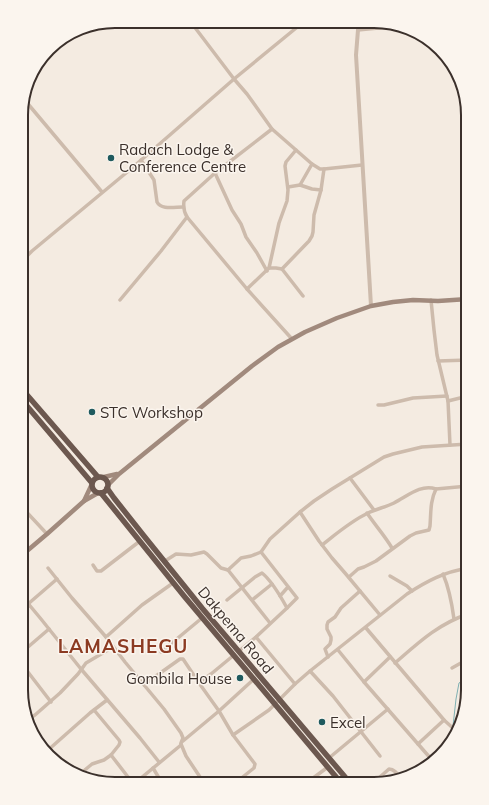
<svg xmlns="http://www.w3.org/2000/svg" width="489" height="805" viewBox="0 0 489 805" font-family="Mulish,sans-serif">
  <style>
    .lines { fill: none; stroke-linecap: round; stroke-linejoin: round }
    .stream { stroke: #7fb0b2; stroke-width: 1 }
    .minor { stroke: #cdbbac; stroke-width: 3.5 }
    .tertiary { stroke: #cdbbac; stroke-width: 4 }
    .secondary { stroke: #a18a7d; stroke-width: 4.5 }
    .trunk { stroke: #6c584f; stroke-width: 5.5 }
    .poi-dot { fill: #1f5a5e; stroke: #fbf5ee; stroke-width: 1.5 }
    .labels { text-anchor: middle; dominant-baseline: central; stroke-width: 3; stroke-linejoin: round; paint-order: stroke }
    .poi-label { font-size: 15px; fill: #3b302b; stroke: #fbf5ee; text-anchor: start }
    .street-label { font-size: 15px; fill: #3b302b; stroke: #fbf5ee }
    .district-label { font-size: 19px; font-weight: bold; letter-spacing: 1px; fill: #8c3b22; stroke: #fbf5ee }
    .rim { fill: none; stroke: #3b302b; stroke-width: 2 }
  </style>
  <rect width="100%" height="100%" fill="#f4ebe1"/>
  <g class="lines">
    <g class="stream">
      <polyline points="453,726 456,699 459,683 468,677"/>
      <polyline points="452,738 453,729"/>
    </g>
    <g class="minor">
      <polyline points="190,21 234,79 247,94 272,129 312,164 320,169 324,169 362,165"/>
      <polyline points="358,30 399,26"/>
      <polyline points="23,98 102,192"/>
      <path d="M272 129 215 173 184 201C183 208 184 212 187 217L247 289 292 339"/>
      <path d="M141 160 154 180 157 202C161 210 174 207 183 207"/>
      <polyline points="215,173 232,210 241,224 246,237 257,253 267,271"/>
      <polyline points="300,185 312,164"/>
      <polyline points="288,187 300,185 312,189 321,190"/>
      <polyline points="22,261 32,251 132,168 234,79 301,24 305,22"/>
      <polyline points="269,268 279,223 287,201 288,190 285,166 286,162 296,150"/>
      <polyline points="282,269 309,241 312,236 313,232 314,215 321,190 324,169"/>
      <polyline points="247,289 269,268 276,268 282,269 303,296"/>
      <polyline points="120,300 161,251 187,217"/>
      <polyline points="431,300 434,330 437,355 448,401 450,445"/>
      <polyline points="438,361 468,360"/>
      <polyline points="448,401 468,396"/>
      <polyline points="378,405 384,405 413,398 447,396"/>
      <polyline points="350,478 374,510"/>
      <polyline points="21,506 47,534"/>
      <polyline points="300,512 319,541 332,558 345,573 380,615"/>
      <path d="M367 513C375 525 385 536 392 548"/>
      <path d="M322 545C336 534 351 521 368 513 376 509 386 507 394 503 408 496 420 484 436 489"/>
      <polyline points="165,561 176,554 191,555 204,552 207,554 221,568 228,570 270,623"/>
      <polyline points="93,565 97,571 101,571 140,541"/>
      <polyline points="48,568 72,598 106,637 125,662 164,709 181,733 183,738 181,743 181,745 135,783"/>
      <polyline points="228,570 241,558 251,556 261,552 270,539 300,512 314,501 332,489 384,457 393,454 422,447 468,444"/>
      <path d="M443 574C449 588 452 604 454 619"/>
      <polyline points="390,576 407,586 412,591"/>
      <path d="M349 577 358 569 364 567 376 561 410 536 416 533 429 530 430 526C431 513 430 501 436 489L468 486"/>
      <polyline points="21,595 41,619 81,669 140,738 159,762"/>
      <polyline points="280,596 288,587"/>
      <path d="M227 600 255 577 262 573C272 581 281 597 287 608"/>
      <polyline points="252,600 272,584"/>
      <polyline points="28,604 57,579"/>
      <polyline points="21,610 29,606"/>
      <polyline points="366,628 444,720 418,744"/>
      <polyline points="106,637 142,605 173,583"/>
      <polyline points="256,637 295,684"/>
      <polyline points="338,650 364,682 432,760"/>
      <polyline points="239,651 256,637 287,608 297,598 261,552"/>
      <polyline points="161,652 202,618"/>
      <polyline points="21,653 49,629"/>
      <polyline points="328,657 325,649 330,644 331,640 331,637 327,629 327,625 328,622 335,617 341,608 360,591"/>
      <polyline points="21,663 51,702"/>
      <path d="M395 663C418 643 438 624 468 614"/>
      <polyline points="452,668 468,659"/>
      <polyline points="310,671 333,696 380,756"/>
      <polyline points="364,682 390,657"/>
      <polyline points="199,683 211,674 234,655"/>
      <polyline points="144,685 156,676 180,659 183,659 199,683 219,711 233,735 255,764 254,768 234,784"/>
      <polyline points="27,720 35,715 60,693 78,674 86,663 113,647"/>
      <polyline points="444,720 455,730"/>
      <path d="M233 735 269 710 295 684 310 671 407 594C427 581 444 572 468 568"/>
      <polyline points="183,741 219,711 254,679"/>
      <polyline points="181,744 186,756 204,783"/>
      <polyline points="47,751 90,713 107,700"/>
      <polyline points="111,755 128,777 134,783"/>
      <polyline points="329,758 388,709"/>
      <polyline points="153,768 162,783"/>
      <polyline points="80,774 92,764 104,760 111,755 119,745 120,742 119,740 94,710"/>
      <polyline points="305,784 328,767"/>
      <path d="M372 784 389 769C395 769 398 775 401 779"/>
    </g>
    <polyline class="tertiary" points="359,23 358,30 356,55 371,306"/>
    <g class="secondary">
      <polyline points="104,477 117,474"/>
      <polyline points="108,485 119,474 252,366 278,347 305,332 337,318 371,306 393,302 413,300 438,301 468,299"/>
      <polyline points="84,501 91,486"/>
      <polyline points="21,556 47,534 84,501 98,493"/>
    </g>
    <g class="trunk">
      <polyline points="21,388 98,477"/>
      <polyline points="21,399 92,483"/>
      <circle cx="100" cy="485" r="8"/>
      <polyline points="107,488 114,498 144,536 202,608 351,784"/>
      <polyline points="101,493 184,596 342,784"/>
    </g>
  </g>
  <g class="poi-dot">
    <circle cx="111" cy="158" r="4"/>
    <circle cx="92" cy="412" r="4"/>
    <circle cx="240" cy="678" r="4"/>
    <circle cx="322" cy="722" r="4"/>
  </g>
  <g class="labels">
    <g class="poi-label">
      <text x="119" y="149">Radach Lodge &amp;<tspan x="119" dy="17">Conference Centre</tspan></text>
      <text x="100" y="412">STC Workshop</text>
      <text x="232" y="678" text-anchor="end">Gombila House</text>
      <text x="330" y="722">Excel</text>
    </g>
    <g class="street-label">
      <text transform="translate(236 630) rotate(50)">Dakpema Road</text>
    </g>
    <g class="district-label">
      <text x="123" y="646">LAMASHEGU</text>
    </g>
  </g>
  <path d="M0 0H489V805H0ZM115 28H374A87 87 0 0 1 461 115V690A87 87 0 0 1 374 777H115A87 87 0 0 1 28 690V115A87 87 0 0 1 115 28Z" fill="#fbf5ee" fill-rule="evenodd"/>
  <path class="rim" d="M115 28H374A87 87 0 0 1 461 115V690A87 87 0 0 1 374 777H115A87 87 0 0 1 28 690V115A87 87 0 0 1 115 28Z"/>
</svg>
